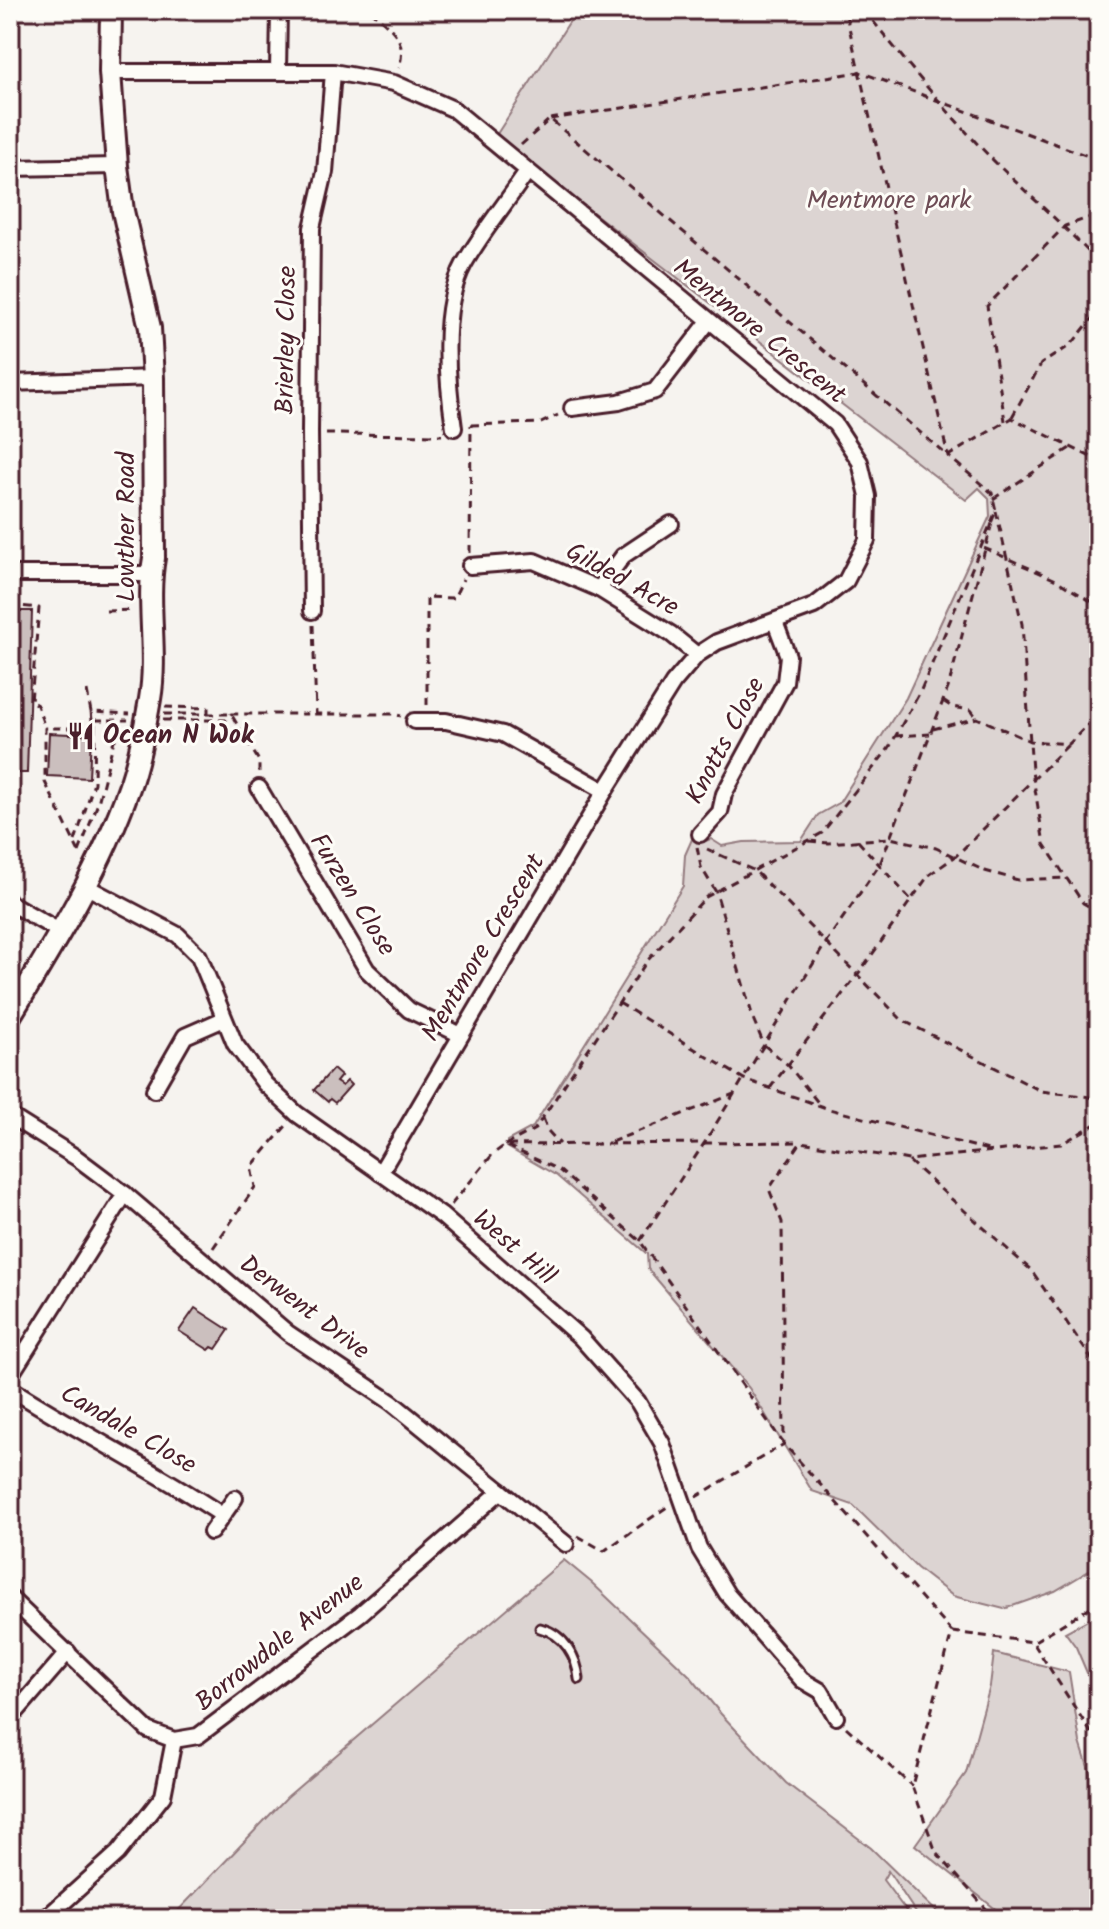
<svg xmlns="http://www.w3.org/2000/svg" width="1109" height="1929" viewBox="0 0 1109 1929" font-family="Kalam,sans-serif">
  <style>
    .green { fill: #dcd4d2; stroke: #937a7e; stroke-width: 2 }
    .building { fill: #cbbfbe; stroke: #4a1f2b; stroke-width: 2 }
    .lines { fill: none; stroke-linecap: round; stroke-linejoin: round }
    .lane-casing { stroke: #4a1f2b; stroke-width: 13 }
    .street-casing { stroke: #4a1f2b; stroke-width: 20 }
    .secondary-casing { stroke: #4a1f2b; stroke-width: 26 }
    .path { stroke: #4a1f2b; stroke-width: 3; stroke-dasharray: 8 6; stroke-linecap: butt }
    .lane { stroke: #fdfcf7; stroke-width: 7 }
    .street { stroke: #fdfcf7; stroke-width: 14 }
    .secondary { stroke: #fdfcf7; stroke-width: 20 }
    .labels { text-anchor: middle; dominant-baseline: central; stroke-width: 6; stroke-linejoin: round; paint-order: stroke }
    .park-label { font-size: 26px; fill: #6e4c55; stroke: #fdfcf7 }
    .street-label { font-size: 26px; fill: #4a1f2b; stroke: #fdfcf7 }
    .poi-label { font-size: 26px; font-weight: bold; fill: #4a1f2b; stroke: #fdfcf7; text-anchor: start }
  </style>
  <rect width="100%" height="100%" fill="#f6f3ef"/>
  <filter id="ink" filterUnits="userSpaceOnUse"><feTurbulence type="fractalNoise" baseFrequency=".0125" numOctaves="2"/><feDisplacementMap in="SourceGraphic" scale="16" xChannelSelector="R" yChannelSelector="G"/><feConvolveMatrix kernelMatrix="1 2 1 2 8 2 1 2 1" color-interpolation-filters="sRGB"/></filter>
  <g filter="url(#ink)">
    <g class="green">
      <polygon points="577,10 1099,10 1099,1565 1055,1591 1004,1609 953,1596 917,1568 853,1505 812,1491 749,1388 648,1269 647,1254 557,1176 507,1147 507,1141 533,1127 683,886 685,855 692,839 700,843 711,839 722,846 744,842 801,841 818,815 839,803 906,698 990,516 989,498 979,488 966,500 495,137"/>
      <polygon points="564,1560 592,1583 690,1676 721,1714 786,1783 871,1848 944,1919 920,1919 888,1871 883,1880 912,1919 170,1919 287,1797"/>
      <polygon points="1099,1614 1099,1701 1076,1647 1065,1632"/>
      <polygon points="994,1653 1069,1672 1080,1742 1099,1801 1099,1919 1008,1919 915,1845 966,1773 990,1686"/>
    </g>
    <g class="building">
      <polygon points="10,611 32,611 27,773 10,773"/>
      <polygon points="49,733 91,735 89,778 47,776"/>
      <polygon points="333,1069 341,1076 336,1082 342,1086 347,1081 351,1085 335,1103 330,1099 328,1102 314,1090"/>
      <polygon points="195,1308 229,1330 216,1349 212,1347 209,1350 179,1331"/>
    </g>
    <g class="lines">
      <defs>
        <path id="lane" d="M540 1628C564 1634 577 1657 579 1679"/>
        <g id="street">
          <polyline points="110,72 333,72 394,83 453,109 835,424 860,462 868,496 867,540 846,581 814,606 717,642 697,655 673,683 605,791 380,1173"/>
          <polyline points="278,72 279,10"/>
          <polyline points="10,168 117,166"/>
          <polyline points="10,383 153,378"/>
          <polyline points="572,408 619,402 655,391 709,321"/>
          <path d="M454 428C447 380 440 308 464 264 482 232 507 202 527 172"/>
          <polyline points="470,566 534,561 599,589 671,634 697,655"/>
          <polyline points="10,574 151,574"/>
          <polyline points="599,589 623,556 671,524"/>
          <polyline points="312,611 310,433 312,228 325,172 333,72"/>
          <polyline points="414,721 446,721 503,734 605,791"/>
          <polyline points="259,788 367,970 409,1010 461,1035"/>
          <polyline points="700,834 720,812 724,794 785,682 788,656 775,622"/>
          <polyline points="87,887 178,935 199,956 235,1044 265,1084 297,1114 442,1216 581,1338 638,1402 662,1443 699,1548 727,1594 802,1680 821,1691 836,1717"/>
          <polyline points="10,903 61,932"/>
          <polyline points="154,1090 185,1036 224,1019"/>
          <polyline points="10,1116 77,1158 125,1194 288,1333 391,1402 566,1544"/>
          <polyline points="10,1376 125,1194"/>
          <path d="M10 1388C79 1432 153 1469 222 1515"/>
          <polyline points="211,1532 235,1498"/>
          <polyline points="10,1598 148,1730 174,1740 198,1736 360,1614 501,1491"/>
          <polyline points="10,1719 68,1652"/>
          <polyline points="45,1919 118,1853 163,1796 174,1740"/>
        </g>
        <path id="secondary" d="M10 1016C55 942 100 870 129 788 139 761 145 728 150 699 158 653 146 603 154 558L153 378 150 328 123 211 117 166 110 72 111 10"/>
      </defs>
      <use href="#lane" class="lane-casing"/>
      <use href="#street" class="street-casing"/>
      <use href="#secondary" class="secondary-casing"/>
      <g class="path">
        <path d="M370 10C391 29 408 38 399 68"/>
        <path d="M864 10C907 63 949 116 997 164 1031 197 1067 228 1099 263"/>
        <polyline points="550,119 860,72 1099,160"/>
        <polyline points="521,145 550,119 948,456 1012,418 1099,461"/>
        <polyline points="1012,417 1041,364 1071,345 1099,310"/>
        <polyline points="1005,421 987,306 1065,226 1099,214"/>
        <polyline points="471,425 541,423 558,415"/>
        <polyline points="326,434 442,435"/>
        <polyline points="993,499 1070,448"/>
        <polyline points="996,511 1022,624 1032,771 1044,844 1083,903 1099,912"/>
        <polyline points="984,548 1054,579 1099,606"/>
        <polyline points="470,553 471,425"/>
        <polyline points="10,605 39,608 31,701 37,705 45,728"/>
        <polyline points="106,611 134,610"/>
        <polyline points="313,625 316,713"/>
        <polyline points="87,691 91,712 130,714"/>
        <polyline points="943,701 952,707 971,710 977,718"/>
        <polyline points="427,705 427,597 454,598 463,579"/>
        <polyline points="165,707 208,708 208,714"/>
        <polyline points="164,714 231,714 259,761 259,772"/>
        <polyline points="95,720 128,720"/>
        <polyline points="163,720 226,720 231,714 393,714 401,716"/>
        <polyline points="933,729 977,718 1030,741 1069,744 1099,713"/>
        <polyline points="895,736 930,734"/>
        <polyline points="75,841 94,783 95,720 92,720 91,712"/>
        <polyline points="809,841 829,843 890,838 936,848 985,871 1018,880 1066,878"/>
        <polyline points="858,841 911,900"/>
        <polyline points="697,847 701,867 716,892 754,1021 764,1045 788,1065 820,1105"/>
        <polyline points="707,849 755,871 902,1020 1041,1091 1099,1098"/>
        <polyline points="79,852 98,803 114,740 124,735"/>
        <polyline points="79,852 45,782 45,728 95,728"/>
        <polyline points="619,1003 744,1079 829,1109 992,1151"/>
        <polyline points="770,1088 858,974 929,875 956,856 1069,744"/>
        <polyline points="543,1118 548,1131 560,1144"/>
        <polyline points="611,1142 734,1094"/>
        <polyline points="505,1145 535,1129 647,961 706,897 822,833 889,748 921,690 996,511 992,493 948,456 845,10"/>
        <polyline points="508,1145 801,1142"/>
        <polyline points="909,1161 1032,1271 1099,1370"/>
        <polyline points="451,1205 493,1154 505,1145 559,1170 640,1241 784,1444 952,1632 912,1786 936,1852 995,1919"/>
        <polyline points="640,1241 705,1142 827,941 880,864 948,688 992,523"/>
        <polyline points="213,1248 255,1187 251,1167 286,1126"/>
        <polyline points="696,1497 784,1444 782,1222 769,1189 801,1142 909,1160 1061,1144 1099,1122"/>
        <polyline points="578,1536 604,1551 667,1507"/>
        <polyline points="952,1632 1033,1642 1099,1602"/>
        <polyline points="1034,1644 1099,1745"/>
        <polyline points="846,1727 912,1786"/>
      </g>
      <use href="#lane" class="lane"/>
      <use href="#street" class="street"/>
      <use href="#secondary" class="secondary"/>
    </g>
  </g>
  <defs>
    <symbol id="restaurant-bare" viewBox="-9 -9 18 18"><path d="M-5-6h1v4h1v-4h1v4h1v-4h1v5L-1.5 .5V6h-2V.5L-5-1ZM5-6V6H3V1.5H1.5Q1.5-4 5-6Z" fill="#4a1f2b" stroke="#fdfcf7" stroke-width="2.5" paint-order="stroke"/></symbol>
  </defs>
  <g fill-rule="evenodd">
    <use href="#restaurant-bare" x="61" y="716" width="40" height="40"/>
  </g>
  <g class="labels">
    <g class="park-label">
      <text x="889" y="201">Mentmore park</text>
    </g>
    <g class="street-label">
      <text transform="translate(759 332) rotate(39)">Mentmore Crescent</text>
      <text transform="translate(287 340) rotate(-89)">Brierley Close</text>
      <text transform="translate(127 527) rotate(-90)">Lowther Road</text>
      <text transform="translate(622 580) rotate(29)">Gilded Acre</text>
      <text transform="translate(726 741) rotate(-62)">Knotts Close</text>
      <text transform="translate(352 895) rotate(58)">Furzen Close</text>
      <text transform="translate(484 948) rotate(-59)">Mentmore Crescent</text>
      <text transform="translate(514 1248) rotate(41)">West Hill</text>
      <text transform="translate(304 1308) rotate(37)">Derwent Drive</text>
      <text transform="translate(128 1430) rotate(30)">Candale Close</text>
      <text transform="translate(280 1643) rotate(-38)">Borrowdale Avenue</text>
    </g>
    <g class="poi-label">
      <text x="103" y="736">Ocean N Wok</text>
    </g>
  </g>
  <rect width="1109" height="1929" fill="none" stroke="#fdfcf7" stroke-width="40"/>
  <rect x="20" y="20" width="1069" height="1889" fill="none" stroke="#4a1f2b" stroke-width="3" filter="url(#ink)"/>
</svg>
